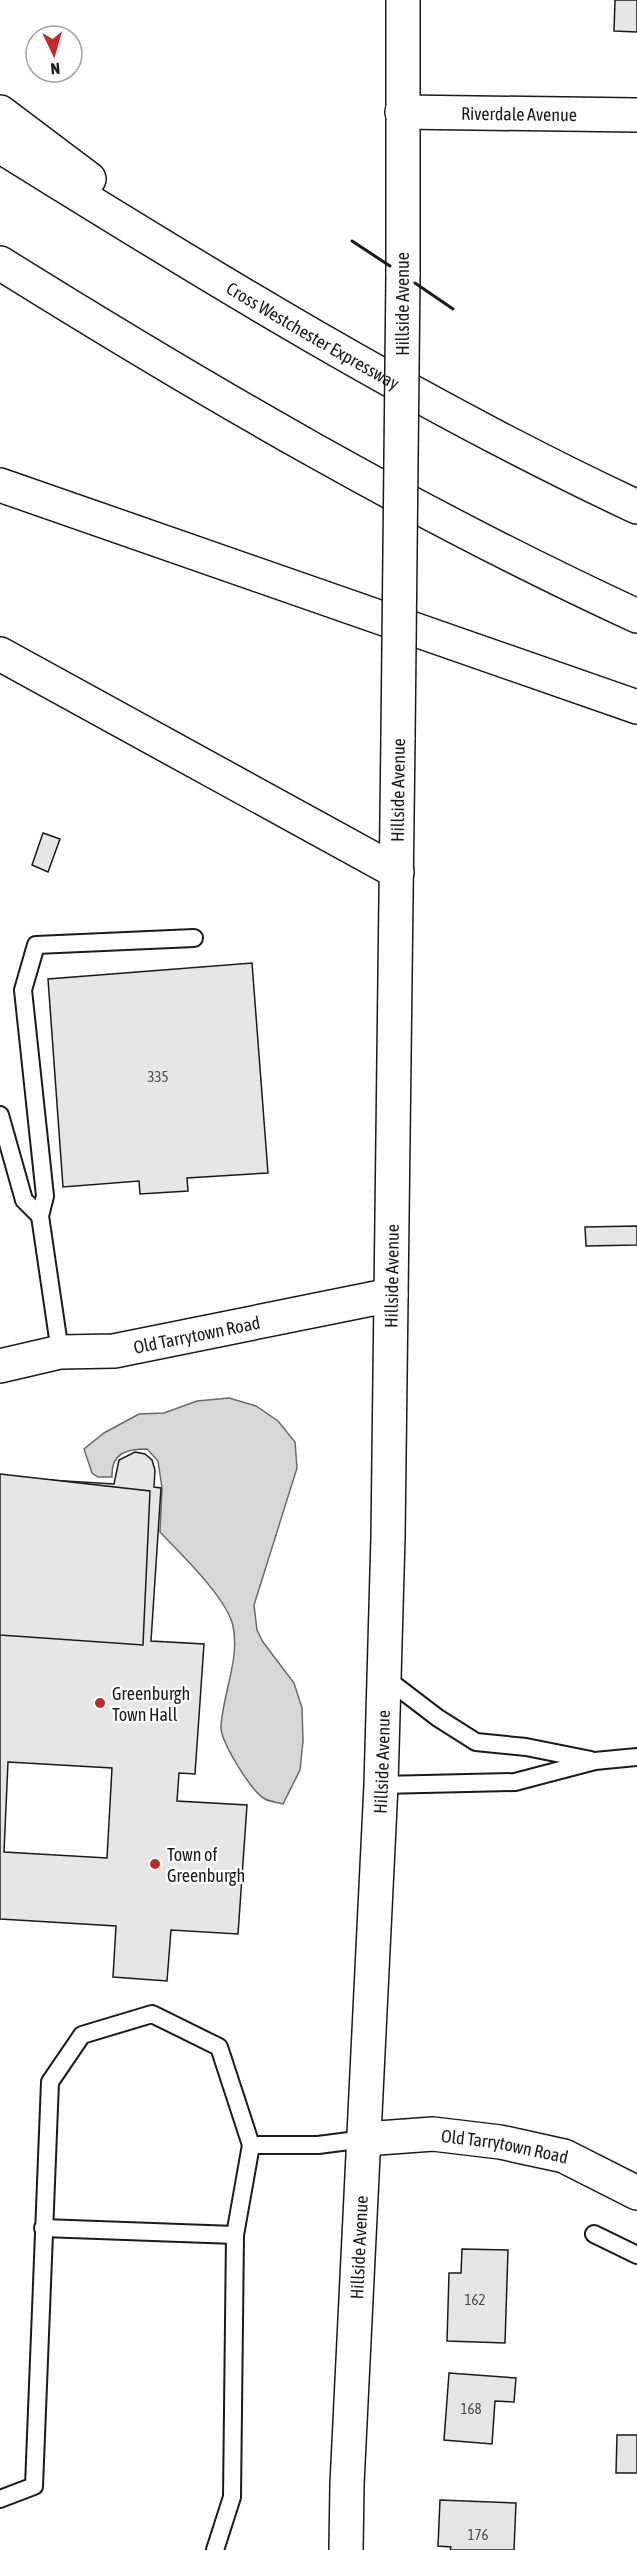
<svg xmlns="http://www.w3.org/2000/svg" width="637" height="2550" viewBox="0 0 637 2550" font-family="'Asap Condensed',sans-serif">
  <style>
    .water { fill: #d7d7d7; stroke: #6a6a6a; stroke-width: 1.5 }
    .building { fill: #e6e6e6; stroke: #1a1a1a; stroke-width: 1.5; fill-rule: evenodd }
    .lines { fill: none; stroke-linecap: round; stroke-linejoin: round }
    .lane-casing { stroke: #1a1a1a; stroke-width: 20 }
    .street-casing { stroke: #1a1a1a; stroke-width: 36 }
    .secondary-casing { stroke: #1a1a1a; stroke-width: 36 }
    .highway-casing { stroke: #1a1a1a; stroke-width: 36 }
    .lane { stroke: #fff; stroke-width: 16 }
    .street { stroke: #fff; stroke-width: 33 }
    .secondary { stroke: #fff; stroke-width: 33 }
    .highway { stroke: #fff; stroke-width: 33 }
    .secondary-bridge-casing { stroke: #1a1a1a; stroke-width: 36; stroke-linecap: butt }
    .secondary-bridge { stroke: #fff; stroke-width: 33 }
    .wall { stroke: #1a1a1a; stroke-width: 3 }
    .poi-dot { fill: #c62828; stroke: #fff; stroke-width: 2 }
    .labels { text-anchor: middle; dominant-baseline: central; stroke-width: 4.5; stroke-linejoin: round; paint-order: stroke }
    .number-label { font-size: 15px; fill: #4d4d4d }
    .street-label { font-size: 18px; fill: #1a1a1a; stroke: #fff }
    .poi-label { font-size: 18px; fill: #1a1a1a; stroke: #fff; text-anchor: start }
  </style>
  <rect width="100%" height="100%" fill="#fff"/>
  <path class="water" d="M229 1398 256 1406 278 1421 295 1442 297 1468 254 1605 257 1630 263 1642 294 1683 302 1708 303 1741 300 1770 283 1804C278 1802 270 1802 265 1799 251 1791 220 1741 221 1726 223 1693 240 1659 233 1626 227 1598 180 1553 160 1532L162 1488 158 1461 147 1449C126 1449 111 1453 112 1477H98L92 1473 84 1449 104 1433 139 1414 164 1413 197 1401Z"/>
  <g class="building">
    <polygon points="615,0 637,0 637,32 614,31"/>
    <polygon points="43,833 60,839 48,872 32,865"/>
    <polygon points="252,963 268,1173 187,1178 188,1191 140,1194 139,1181 63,1187 48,979"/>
    <polygon points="637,1226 637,1245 586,1246 585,1227"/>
    <path d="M135 1452 145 1454 152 1460 155 1470 154 1487 161 1488 151 1641 204 1644 195 1774 179 1773 177 1801 247 1805 238 1934 171 1930 167 1981 113 1977 116 1926 0 1919V1477L114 1484 119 1460ZM8 1762 112 1768 107 1858 4 1852Z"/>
    <polygon points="0,1474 150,1491 143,1645 0,1635"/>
    <polygon points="462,2249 508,2250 505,2343 447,2341 449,2273 461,2273"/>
    <polygon points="449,2373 516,2378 514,2402 495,2401 492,2444 444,2440"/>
    <polygon points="617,2435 637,2435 637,2473 616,2473"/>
    <polygon points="440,2500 516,2503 514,2550 450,2550 451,2547 438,2546"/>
  </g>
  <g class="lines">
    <defs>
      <g id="lane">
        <polyline points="0,1115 24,1200 40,1216"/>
        <polyline points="60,1352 40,1216 45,1196 23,990 36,945 194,938"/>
        <polyline points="383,1676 438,1718 476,1742 526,1747 591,1760"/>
        <polyline points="381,1785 515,1782 595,1761 637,1757"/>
        <polyline points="251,2145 318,2145 365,2139"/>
        <polyline points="43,2228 235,2235"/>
        <polyline points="594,2234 637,2255"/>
        <polyline points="0,2499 34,2486 50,2082 82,2035 152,2014 219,2047 251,2145 235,2235 232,2497 215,2550"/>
      </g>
      <g id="street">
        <path id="s1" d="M402 112 637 115"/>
        <path id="s2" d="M0 1366 60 1352 114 1351 391 1295"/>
        <path id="s3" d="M365 2139 433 2134 500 2142 564 2156 637 2193"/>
      </g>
      <g id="secondary">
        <polyline points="403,275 403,0"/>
        <path id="s4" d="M346 2550 347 2484 381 1785 388 1537 398 737"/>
      </g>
      <g id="highway">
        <polyline points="0,112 89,179"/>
        <path id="s5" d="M0 146C207 275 415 403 637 507"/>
        <path d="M0 263C207 392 416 514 637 616"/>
        <polyline points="0,485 637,707"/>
        <polyline points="0,654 397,872"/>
      </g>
    </defs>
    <use href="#lane" class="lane-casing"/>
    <use href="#street" class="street-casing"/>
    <use href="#secondary" class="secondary-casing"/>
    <use href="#highway" class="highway-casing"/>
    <use href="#lane" class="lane"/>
    <use href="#street" class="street"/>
    <use href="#secondary" class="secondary"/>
    <use href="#highway" class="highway"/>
    <defs>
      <polyline id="secondary-bridge" points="398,737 403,275"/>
    </defs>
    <use href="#secondary-bridge" class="secondary-bridge-casing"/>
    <use href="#secondary-bridge" class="secondary-bridge"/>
    <g class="wall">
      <polyline points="352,241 390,266"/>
      <polyline points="415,283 453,309"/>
    </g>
  </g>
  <g class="poi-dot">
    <circle cx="100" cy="1703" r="6"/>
    <circle cx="155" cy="1864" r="6"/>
  </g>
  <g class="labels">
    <g class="number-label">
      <text x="158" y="1076">335</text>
      <text x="475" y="2299">162</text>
      <text x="471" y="2408">168</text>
      <text x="478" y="2534">176</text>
    </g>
    <g class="street-label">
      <text stroke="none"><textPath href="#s1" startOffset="117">Riverdale Avenue</textPath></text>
      <text transform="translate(402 304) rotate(-90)">Hillside Avenue</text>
      <text stroke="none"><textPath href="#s5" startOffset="366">Cross Westchester Expressway</textPath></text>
      <text stroke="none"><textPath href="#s4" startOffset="1761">Hillside Avenue</textPath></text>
      <text stroke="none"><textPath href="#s4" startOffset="1275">Hillside Avenue</textPath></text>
      <text stroke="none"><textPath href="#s2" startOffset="200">Old Tarrytown Road</textPath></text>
      <text stroke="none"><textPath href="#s4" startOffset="789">Hillside Avenue</textPath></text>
      <text stroke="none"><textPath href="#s3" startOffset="141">Old Tarrytown Road</textPath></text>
      <text stroke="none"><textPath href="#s4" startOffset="303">Hillside Avenue</textPath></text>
    </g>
    <g class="poi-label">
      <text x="112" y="1693">Greenburgh<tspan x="112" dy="21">Town Hall</tspan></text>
      <text x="167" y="1854">Town of<tspan x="167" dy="21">Greenburgh</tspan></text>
    </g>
  </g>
  <g transform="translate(54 54) rotate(175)"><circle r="28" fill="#ffffff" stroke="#a3a3a3" stroke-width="1.5"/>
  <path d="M0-4.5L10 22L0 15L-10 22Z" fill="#c62828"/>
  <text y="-9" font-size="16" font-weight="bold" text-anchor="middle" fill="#1a1a1a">N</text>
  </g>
</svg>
